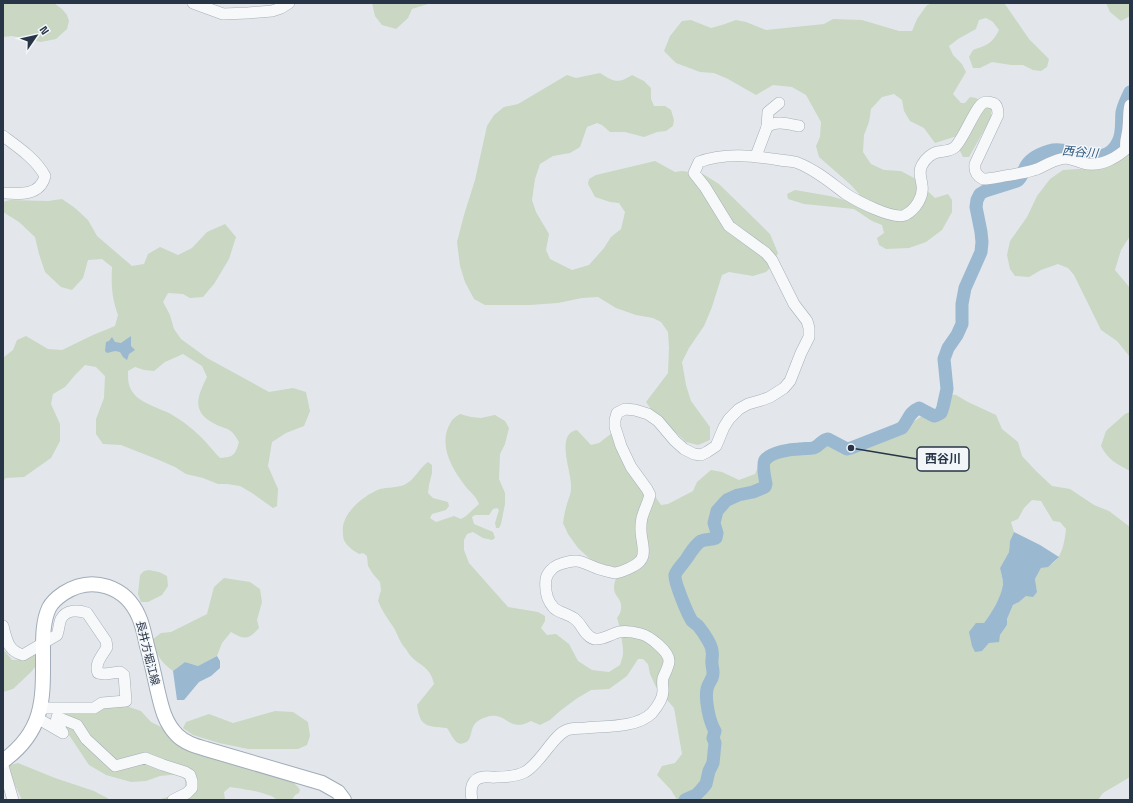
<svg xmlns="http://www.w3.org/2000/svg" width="1133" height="803" viewBox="0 0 1133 803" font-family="'Space Grotesk','Noto Sans JP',sans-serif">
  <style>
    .green { fill: #c9d7c3; fill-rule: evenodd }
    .water { fill: #9ab8d0 }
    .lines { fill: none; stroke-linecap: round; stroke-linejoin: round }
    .river { stroke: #9ab8d0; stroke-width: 13 }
    .minor-casing { stroke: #a7aeb7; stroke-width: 12 }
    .major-casing { stroke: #a0acb9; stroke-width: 16 }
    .minor { stroke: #f6f8fa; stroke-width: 11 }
    .major { stroke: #fff; stroke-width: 14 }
    .labels { text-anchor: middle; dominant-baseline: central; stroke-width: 3; stroke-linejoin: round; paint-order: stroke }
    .street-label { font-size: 11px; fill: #283547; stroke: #f3f6f9 }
    .water-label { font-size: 12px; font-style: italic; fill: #2d587f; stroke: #f3f6f9 }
    .leader { fill: none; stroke: #283547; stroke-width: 1.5 }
    .callout-dot { fill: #283547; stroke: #f3f6f9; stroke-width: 1.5 }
    .callout { fill: #f3f6f9; stroke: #283547; stroke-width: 1.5 }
    .callout-label { font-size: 12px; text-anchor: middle; font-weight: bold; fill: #283547 }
  </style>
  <rect width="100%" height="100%" fill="#e3e7ec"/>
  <g class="green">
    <polygon points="3,3 54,3 62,9 67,15 69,21 67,29 56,39 41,42 12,36 3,37"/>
    <polygon points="372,3 431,3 412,9 408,18 396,29 382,25 375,16"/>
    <path d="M934 3 1005 4 1029 39 1049 59 1047 67 1041 71 1033 70 1023 65H1011L992 62 980 68H973L969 57 973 50C987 45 992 44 999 30L993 22 986 18 979 20 976 29 958 39 949 46 953 55 962 64 966 72 953 94 961 103H965L970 97 976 98 991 109V118L969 157H963L960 151 963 145 957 136 935 143 924 128 910 121 904 111 902 100 894 94 882 97 871 109 869 122 864 135 863 152 871 164 884 170 901 171 914 178 935 198 948 194 952 200V212L942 230 926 242 909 248 886 249 879 245 877 238 884 233 882 225 872 221 854 209 804 204 788 199 787 194 795 190 830 196 855 203 859 194 851 185 819 157 816 146 820 137 821 122 806 95 792 87 773 85 756 95 728 79 714 73 700 72 676 63 664 51 670 36 682 21 691 20 711 28 722 25 736 20 746 22 766 30 824 24 833 19 862 20 899 31H912L917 19 927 5Z"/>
    <polygon points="1106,3 1130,3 1130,16 1121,21 1110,12"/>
    <path d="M600 73C614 82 618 84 632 75L644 81 651 88V99L654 106H665L671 110 674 120 673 126 666 131 657 132 644 137 625 132H610L602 125 597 123 587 127 580 147 570 153 553 156 540 164 535 179 532 200 536 212 549 234 546 250 550 259 572 270 589 265 604 248 611 237 621 229 625 212 619 203 610 202 595 197 588 184 589 179 596 175 655 161 675 172 682 171 703 174 719 184 770 234 778 253 769 269 766 272 753 276 729 272 722 275 712 307 704 326 689 348 682 362 686 385 691 401 710 427V440L698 445 686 442 651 409 646 402 668 373 669 348 668 332 661 322 653 318 636 315 616 308 598 297 582 298 558 303 530 305H485L474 299 465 282 460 266 457 242 464 215 475 180 487 126 494 115 504 107 518 104 567 75 576 78Z"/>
    <polygon points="1130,154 1130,236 1121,250 1115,270 1130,288 1130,357 1117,341 1101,330 1074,275 1068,268 1058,264 1041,270 1029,277 1015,276 1010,269 1007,255 1010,241 1027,217 1037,196 1050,179 1063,170 1079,169 1094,170"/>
    <path d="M62 199 75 208 88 220 97 236 132 266 144 264 148 254 160 247 178 255 192 248 207 232 225 224 236 237 229 259 214 284 203 297 190 298 183 294 168 293 163 302 170 315 174 329 181 339 207 358 269 392 293 388 306 392 310 411 304 426 286 433 272 442 268 466 278 489 277 506 273 508 252 493 240 486 227 484H218L203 478 186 474 175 467 159 460 121 445 103 444 96 434V419L104 398 105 376 96 367 85 365 76 374 65 387 53 394 51 404 60 424V441L51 458 24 477 6 478 3 481V360L4 357 13 350 17 340 26 336 48 349 62 350 93 335 115 326 118 315C112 298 111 286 112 267L102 259 88 260 83 278 72 290 61 287 45 272 39 254 35 237 19 222 3 212V202L10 200 48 201ZM183 354 202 366 207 377C197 397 191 412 215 424 220 427 228 428 232 432 235 435 237 439 239 442 235 455 234 457 220 458 213 451 208 444 201 437 193 429 180 419 169 413 160 409 140 402 134 394 128 387 128 380 128 371L135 367 144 370 154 371 165 362Z"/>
    <path d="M947 394 956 395 968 402 996 415 1002 429 1018 442 1022 456 1036 471 1052 486 1070 489 1094 505 1109 511 1130 527V777L1103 793 1098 800H677L671 790 657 775 662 766 675 763 682 754 674 708 656 687 650 674 648 664 643 659H638L627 676 609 689 591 690 576 699 560 711 550 720 540 725 531 721C509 733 508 713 490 716 485 717 477 720 474 725 470 731 472 741 464 743 461 744 460 744 458 743 453 740 450 732 447 728 426 726 420 727 417 705L434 684C431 671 426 668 416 661 412 658 408 653 406 649 400 643 398 635 394 628 388 619 382 611 378 601L381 590 380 582 373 574 368 566 367 556 363 553 359 554C354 551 348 547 345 542 343 539 343 536 343 533 340 514 364 495 380 489 388 487 396 488 404 485 415 480 419 468 428 462L432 465V473L429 485 428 493 433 498 448 502 449 506 446 510 432 514 430 518 436 522 454 516 461 519 466 516 479 504C476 496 471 493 466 487 452 469 437 444 451 422 452 419 457 416 460 414L471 417 481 418 495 415 505 421 509 428 505 444 500 454 499 479 505 493V504L501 524 499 528H496L495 523 499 510 497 508 493 509 489 515H475L472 517 474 524 493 532 495 538 492 540 483 538 473 532 467 534 464 540V550L469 563 508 607 538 612 545 616V621L541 628 547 635 556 634 569 644 578 661 592 670 609 672 620 665C621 661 623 657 623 653 624 649 619 622 617 618 619 615 621 612 621 609 623 595 609 598 616 578L601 565 589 558 578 548 568 534 563 523C564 517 565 510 567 504 568 500 571 494 571 489 573 474 554 434 577 430L591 445 599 443 612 433 661 505 668 504 693 491 697 482 711 470 722 472 739 480 755 474 762 459 781 448 827 441 850 443 862 447 884 438 895 424 902 420 913 422 925 414 933 413 941 411ZM1032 500 1041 501 1053 521 1060 522 1066 529C1064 546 1061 565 1041 568L1035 579 1037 592 1026 596 1019 602 1013 605 1007 619V625L1000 635 989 643 982 651 976 623H984C992 612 1002 597 1003 583 1003 579 1001 573 1000 568L1009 552 1010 541 1014 532 1011 522 1018 519 1024 508Z"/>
    <path d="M1130 412V471C1117 464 1108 460 1101 446L1106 431 1125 414Z"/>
    <polygon points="149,570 159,572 167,576 168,586 162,595 148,602 141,602 138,594 140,575 144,571"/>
    <path d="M224 578 250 582 260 589 262 602 257 620 259 628C248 640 245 640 231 632L222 643 217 656 198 666 185 662 173 671C160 661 157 656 153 639L161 633 171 632 207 614 214 587Z"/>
    <polygon points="3,649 12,660 19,660 33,654 36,656 36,666 31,672 13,689 3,692"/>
    <path d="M103 706H126L141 711 151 722 161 727 169 738 191 752 293 782 298 787 300 790 299 793 295 795 292 800H277C269 792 242 789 230 787L224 792 225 800H157L168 797 185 787V780L180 774 160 776 146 781 131 782 106 775 89 765 63 726 64 715 67 712Z"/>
    <polygon points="275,711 293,712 308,722 310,736 307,745 298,749 248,749 219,743 193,735 183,728 186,722 209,714 233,723"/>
    <polygon points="18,763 55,778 94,791 111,800 22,800 8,771 10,765"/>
  </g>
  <g class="water">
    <polygon points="131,336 131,346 135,350 129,354 127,360 123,357 120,352 115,351 107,353 105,351 106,342 109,341 112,337 115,342 121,343"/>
    <path d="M1014 532 1040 545 1059 557 1048 567 1041 568 1035 579 1037 592 1033 597 1026 596 1019 602 1013 605 1007 619V625L1000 635 999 642 989 643 982 651 975 652 972 646 969 632 976 623H984C992 612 1001 598 1003 584 1003 579 1001 573 1000 568L1009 552 1010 541Z"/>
    <polygon points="217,656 220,661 220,668 211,676 199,682 184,700 177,700 173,671 185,662 198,666"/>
  </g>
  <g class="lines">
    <path class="river" d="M685 800 696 795 701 790 706 784 709 771 713 763 715 743 713 738 715 731C709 721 705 700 707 689 708 684 710 682 712 678 715 672 711 666 712 660 712 657 713 654 712 651 712 645 703 632 699 627 697 624 694 623 692 621 688 615 674 582 675 575 677 569 684 563 687 558 691 552 695 545 701 541 706 539 711 540 716 538L717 533 714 523 717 511 724 503 727 500 738 495 753 492 765 487 766 484C765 479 762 464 765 460 771 452 791 449 800 449 804 448 809 449 813 448 819 447 821 440 828 439L847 449 851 448 902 428C908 421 909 412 919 408L934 416 937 415 941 413 943 407 947 389 944 359 948 348 957 335 962 324V304L965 288 981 252 982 242 981 232 976 207 977 200 980 194 985 191 1017 181C1022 178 1022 173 1025 168 1029 159 1039 154 1049 151 1071 144 1104 172 1118 142 1123 133 1121 121 1122 112 1124 104 1127 98 1130 92"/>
    <defs>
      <g id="minor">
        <polyline points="193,3 223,14 248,13 272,11 281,8 289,3"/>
        <polyline points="767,127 768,112 779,103"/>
        <path d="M3 136C18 147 36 159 45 176 40 196 20 194 3 193"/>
        <path d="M1126 149C1124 141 1128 135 1128 127 1129 120 1128 112 1130 105"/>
        <path d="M756 156 767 127C776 120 788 124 799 126"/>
        <path d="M3 626C7 641 8 651 23 655L57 635C59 630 59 623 61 619 66 609 79 610 87 613L106 641 107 647C103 655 94 663 98 673L105 674 120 672 124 675 126 701 102 703 94 708H41"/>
        <polyline points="37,718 63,733 56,722 57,717 77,725 86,739 115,766 145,758 163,765 185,772 190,775 192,781 192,788 187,793 173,800"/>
        <polyline points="3,766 13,800"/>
        <path d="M472 800C470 789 471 778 484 777 489 776 493 778 497 777 506 777 517 776 525 772 541 763 553 735 567 730 572 728 579 728 585 728 605 726 637 728 652 713 657 707 663 698 663 691 663 686 662 682 663 678 665 673 669 666 669 661 669 651 649 636 641 634 634 632 625 631 619 632 611 634 603 640 595 639 586 638 582 625 576 620 570 614 559 613 554 608 546 600 545 588 546 579 547 573 553 567 558 565 584 555 583 566 606 571 608 571 612 573 615 573 622 572 636 566 640 561 647 554 641 540 641 531 640 515 646 510 650 495L647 489 631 467 621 446 615 427V420L617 413 625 409 635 410 648 414 658 421 675 441 684 449 694 454 701 455 707 452 716 446 724 427 729 419 739 409 748 404 762 400 770 397 784 388 790 381 801 353 809 337V328L807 321 794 304 772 260 766 253 729 226 705 187 694 173 699 162C725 152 754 156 780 160 786 161 793 161 798 163 816 170 831 183 846 194 857 201 893 220 905 215 915 210 924 197 922 185 921 177 918 172 922 165 925 159 932 153 938 152 944 151 951 151 955 147 964 138 975 108 983 103 985 102 989 102 992 103 997 104 998 110 998 115L975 164C974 172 977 176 983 179 992 179 1002 176 1011 175 1020 173 1029 172 1037 169 1044 166 1050 162 1057 160 1069 156 1073 160 1083 163 1100 168 1119 157 1130 145"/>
      </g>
      <path id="major" d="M3 761C46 730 43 697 43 650 43 636 43 621 49 608 52 602 58 597 64 593 92 575 126 586 139 617 143 626 145 637 147 646 151 660 154 674 157 688 161 705 164 722 177 735 185 743 196 746 206 749L322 783 338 792 344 800"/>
    </defs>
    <use href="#minor" class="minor-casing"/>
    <use href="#major" class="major-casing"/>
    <use href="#minor" class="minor"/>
    <use href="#major" class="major"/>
  </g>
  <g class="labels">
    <g class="street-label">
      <text transform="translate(148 653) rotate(76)">長井方堀江線</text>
    </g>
    <g class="water-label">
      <text transform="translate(1080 152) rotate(5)">西谷川</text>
    </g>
  </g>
  <path class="leader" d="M851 448L917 459"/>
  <circle class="callout-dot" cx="851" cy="448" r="4"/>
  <rect class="callout" x="917" y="447" width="52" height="24" rx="4"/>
  <g class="callout-label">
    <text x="943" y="463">西谷川</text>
  </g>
  <rect width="1133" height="803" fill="none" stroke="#283547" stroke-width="8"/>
  <g transform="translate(36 36) rotate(56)" stroke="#f3f6f9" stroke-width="3" paint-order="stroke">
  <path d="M0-3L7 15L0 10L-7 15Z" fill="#283547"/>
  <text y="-6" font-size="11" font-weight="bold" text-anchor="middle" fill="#283547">N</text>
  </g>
</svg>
